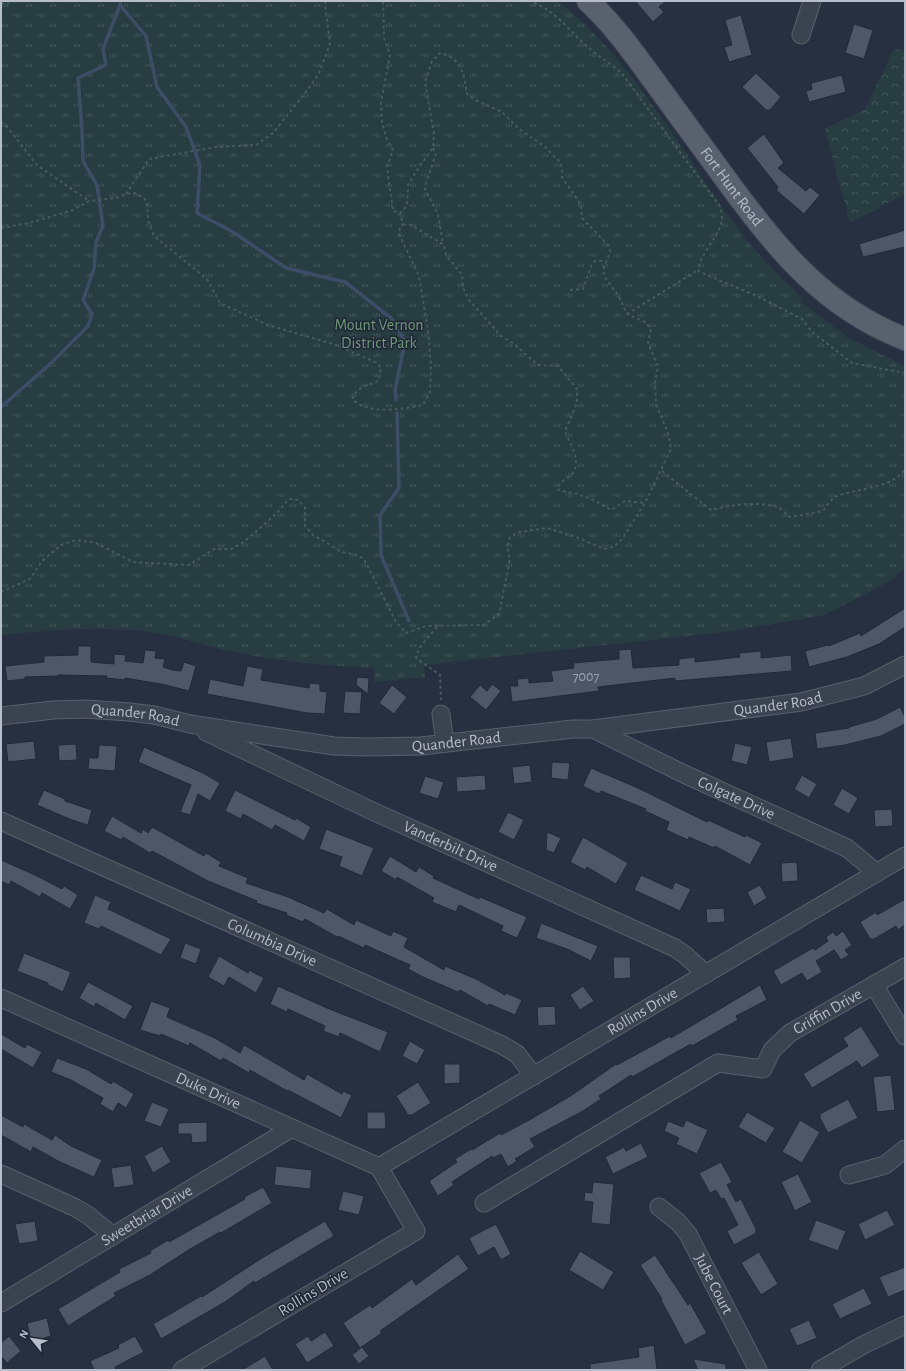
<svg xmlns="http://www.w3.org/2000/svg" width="906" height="1371" viewBox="0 0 906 1371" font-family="'Alegreya Sans',sans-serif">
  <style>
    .forest { fill: url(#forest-crowns) }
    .park { fill: url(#park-tufts) }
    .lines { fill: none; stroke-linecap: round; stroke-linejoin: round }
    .stream { stroke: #3d4d68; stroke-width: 3.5 }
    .building { fill: #4d5768; stroke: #212937 }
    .minor-casing { stroke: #58606d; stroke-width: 19 }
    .major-casing { stroke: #444b59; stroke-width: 24 }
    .path { stroke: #475a5d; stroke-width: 2; stroke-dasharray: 3 3; stroke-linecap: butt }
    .minor { stroke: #3b4250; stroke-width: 17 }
    .major { stroke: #59616f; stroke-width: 22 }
    .labels { text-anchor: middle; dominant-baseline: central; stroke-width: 3; stroke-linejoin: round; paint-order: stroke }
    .number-label { font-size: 14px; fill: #9ca4b2 }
    .street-label { font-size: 16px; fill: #b7bdca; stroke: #1f2735 }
    .park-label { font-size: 16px; fill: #6f9a7b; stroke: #1f2735 }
  </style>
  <defs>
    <pattern id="forest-crowns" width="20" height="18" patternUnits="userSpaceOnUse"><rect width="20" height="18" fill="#283d41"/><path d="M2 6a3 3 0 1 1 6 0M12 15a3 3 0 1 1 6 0" fill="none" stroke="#45575b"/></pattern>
    <pattern id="park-tufts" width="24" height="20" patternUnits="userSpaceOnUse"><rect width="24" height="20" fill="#283d41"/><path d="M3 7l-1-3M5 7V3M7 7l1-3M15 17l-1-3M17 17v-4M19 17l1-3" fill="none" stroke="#45575b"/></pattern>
  </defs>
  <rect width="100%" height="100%" fill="#263040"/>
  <polygon class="forest" points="894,49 905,50 905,194 850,223 825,129 865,109"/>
  <path class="park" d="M1 1H558C636 62 686 161 746 239 762 260 782 279 802 298L800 301 849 338 905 366V568L890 581 824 615 733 631 424 665 425 677 375 682 374 668C326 666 276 661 229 651 201 645 172 634 143 631 96 626 48 630 1 635Z"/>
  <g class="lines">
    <g class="stream">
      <polyline points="120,1 120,5 146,36 157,87 186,127 200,165 197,213 233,232 286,268 345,282 391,318 405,342 395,390 396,400"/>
      <polyline points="1,407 49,365 88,326 92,314 83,300 94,269 96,242 103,226 97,185 83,161 82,129 78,78 106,65 103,49 120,5"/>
      <polyline points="397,413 399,488 380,515 381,555 409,621"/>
    </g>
  </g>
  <g class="building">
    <polygon points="635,1 666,1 659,7 664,12 653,22"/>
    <polygon points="741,15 752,55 729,62 724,47 732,45 725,20"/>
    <polygon points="854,24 873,30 864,59 845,53"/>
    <polygon points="756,73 781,97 770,110 766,110 742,87"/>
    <polygon points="842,75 846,92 809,102 806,91 812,89 811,83"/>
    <polygon points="764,134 784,163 778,168 806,191 810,187 820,195 804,214 776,190 778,187 747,148"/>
    <polygon points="905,230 905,247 863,257 859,244"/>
    <polygon points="905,608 905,627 879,644 847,657 809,667 805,651 828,645 829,646 860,633 861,636"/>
    <polygon points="78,646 91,646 91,662 114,664 114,654 126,655 125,661 143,663 145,650 156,651 155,658 165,659 163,667 172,670 181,671 184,662 196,666 189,691 166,685 125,678 125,680 106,678 107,676 58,675 58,676 25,677 25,679 7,681 5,666 44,662 44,656 78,655"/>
    <polygon points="631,649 633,668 679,665 679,659 695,657 695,662 740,657 739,653 761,651 761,658 791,655 792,671 675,681 675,678 598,687 599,691 512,702 510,686 518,686 517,679 529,678 529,683 553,681 551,671 574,668 573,663 619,659 619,650"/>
    <polygon points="247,666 263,669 261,680 309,688 310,683 320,684 320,691 327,692 325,714 307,713 207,694 210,679 243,686"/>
    <polygon points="357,677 369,678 368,694 356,685"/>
    <polygon points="492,684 501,691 486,710 470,697 480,685 487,691"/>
    <polygon points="392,685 407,697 394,714 379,703"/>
    <polygon points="345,691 362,692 360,714 343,713"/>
    <polygon points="900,707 905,717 905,724 881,736 845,745 817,749 815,733 849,728 849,727 877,719"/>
    <polygon points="791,738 794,758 769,762 766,742"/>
    <polygon points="34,741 36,759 8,762 6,744"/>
    <polygon points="735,743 752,747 747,765 731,761"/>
    <polygon points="76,744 77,760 59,761 58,745"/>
    <polygon points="99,745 117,746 115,771 88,769 89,758 98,758"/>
    <polygon points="144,747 203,773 220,783 210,801 198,794 190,815 180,812 191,785 138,762"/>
    <polygon points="552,762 570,763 568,780 551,778"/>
    <polygon points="530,765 532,782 514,784 512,767"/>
    <polygon points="591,768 638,788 707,822 708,820 745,837 746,835 762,843 750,865 715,846 714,848 689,837 688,840 666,830 669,822 645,811 646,809 601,791 599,794 583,786"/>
    <polygon points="485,775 486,790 457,792 456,777"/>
    <polygon points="802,775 817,784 809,798 794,789"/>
    <polygon points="425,776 444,782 438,799 419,793"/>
    <polygon points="842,788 858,798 849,814 833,805"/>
    <polygon points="44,790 65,799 65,801 92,810 88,825 72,820 37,805"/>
    <polygon points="235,790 295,820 296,818 311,827 304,841 275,825 272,830 243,814 241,819 225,811"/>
    <polygon points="892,809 893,826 875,827 874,810"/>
    <polygon points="508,812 524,820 514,840 498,832"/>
    <polygon points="112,816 141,833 143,829 148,833 152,827 204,856 206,853 221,862 219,866 248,878 246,883 288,897 324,913 327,909 354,925 356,920 391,936 393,931 408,938 404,947 444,970 445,966 476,979 505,995 506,993 522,1000 515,1015 489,1004 488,1006 460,990 458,992 423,977 408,969 410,965 365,945 364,948 338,936 337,937 305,919 303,922 286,915 287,913 256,903 257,901 208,881 152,851 150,853 123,837 121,840 104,831"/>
    <polygon points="326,829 374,848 362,876 339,866 342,857 319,849"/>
    <polygon points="547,832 561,838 554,853 546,850"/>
    <polygon points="583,837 628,863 616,884 587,867 585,870 570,862"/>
    <polygon points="390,856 416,872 419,867 434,876 433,878 479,899 480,897 527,917 517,938 501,931 503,926 459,905 456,912 432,902 434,898 397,877 396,880 381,871"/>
    <polygon points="1,860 35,875 62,889 64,886 78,895 70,909 42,893 40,897 11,881 9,885 1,881"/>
    <polygon points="797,862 798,881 782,882 781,863"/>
    <polygon points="641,875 672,889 675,882 691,889 680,911 634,890"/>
    <polygon points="760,885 767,898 754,906 747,892"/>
    <polygon points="95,895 111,902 108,909 171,939 161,955 101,926 99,929 84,923"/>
    <polygon points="905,899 905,925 898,930 896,926 874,939 870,939 860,922 876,912 877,915"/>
    <polygon points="724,908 725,922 707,923 706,909"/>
    <polygon points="541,923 598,946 591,961 567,949 536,938"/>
    <polygon points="843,931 852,945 845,950 849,955 841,960 834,950 816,961 822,972 807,981 802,973 781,985 773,971 813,948 815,950 828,941 826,937 833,932 836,936"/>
    <polygon points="185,943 201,949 196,964 180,958"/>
    <polygon points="24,953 71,972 63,992 48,985 48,983 17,971"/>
    <polygon points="219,956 248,973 249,970 264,978 256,993 229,977 224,986 208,977"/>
    <polygon points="613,957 630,957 631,978 614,979"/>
    <polygon points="88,982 133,1006 125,1020 96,1003 94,1007 79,998"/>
    <polygon points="760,985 767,1000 736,1016 738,1020 692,1046 691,1044 632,1077 631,1075 599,1096 601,1099 583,1111 530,1139 535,1147 515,1159 517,1161 508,1167 501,1154 493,1158 492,1156 452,1182 454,1185 438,1196 429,1181 457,1162 455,1159 471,1149 472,1150 500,1133 501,1135 531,1119 572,1095 616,1064 617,1065 670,1036 671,1038"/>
    <polygon points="278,986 327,1008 388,1032 380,1052 340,1033 339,1037 323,1031 325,1026 288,1009 287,1012 270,1004"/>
    <polygon points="583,986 594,1001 580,1010 570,995"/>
    <polygon points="151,1001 170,1008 167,1017 215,1038 240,1053 244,1045 304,1080 307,1074 342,1094 343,1091 352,1095 341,1118 288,1090 287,1091 250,1070 249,1073 223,1058 221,1061 190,1043 189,1046 161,1034 160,1036 140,1030"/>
    <polygon points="555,1006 556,1025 538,1026 537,1007"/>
    <polygon points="861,1026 880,1056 862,1068 857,1061 812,1088 803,1074 848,1046 843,1038"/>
    <polygon points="1,1034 25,1048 27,1044 42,1052 33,1068 1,1049"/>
    <polygon points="410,1041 425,1050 417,1064 402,1056"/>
    <polygon points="57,1058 86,1069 111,1084 113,1081 134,1094 126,1108 118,1103 113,1112 100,1104 103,1098 71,1080 51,1072"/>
    <polygon points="444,1064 460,1064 460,1083 444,1084"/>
    <polygon points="891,1075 895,1110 877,1112 873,1077"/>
    <polygon points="418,1082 431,1103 412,1115 408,1115 396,1096"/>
    <polygon points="848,1099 858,1118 828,1133 820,1118 820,1114"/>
    <polygon points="152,1102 169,1109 161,1127 144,1121"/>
    <polygon points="367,1112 385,1112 386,1129 367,1129"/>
    <polygon points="747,1112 775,1128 766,1143 738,1127"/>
    <polygon points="1,1115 23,1127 24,1124 52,1140 55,1135 71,1146 102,1160 94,1177 60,1162 33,1147 31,1152 1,1135"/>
    <polygon points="686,1120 708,1130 697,1154 676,1144 679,1138 664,1131 668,1121 683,1127"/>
    <polygon points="800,1120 820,1132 802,1163 782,1152"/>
    <polygon points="207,1122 207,1142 192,1143 191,1134 178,1134 178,1123"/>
    <polygon points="641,1143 648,1157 613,1174 605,1157 624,1147 626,1151"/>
    <polygon points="162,1146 171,1162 153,1173 144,1156"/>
    <polygon points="721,1162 732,1182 727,1185 736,1202 741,1199 756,1229 756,1233 734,1245 727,1231 738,1225 724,1198 721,1199 716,1190 710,1193 699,1173"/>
    <polygon points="131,1165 134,1185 114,1188 111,1168"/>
    <polygon points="276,1166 312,1170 310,1189 274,1185"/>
    <polygon points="798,1174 812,1202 795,1211 781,1182"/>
    <polygon points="593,1182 614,1184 610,1225 591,1223 593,1202 584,1201 585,1192 592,1193"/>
    <polygon points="263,1187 272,1203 221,1233 220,1232 190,1249 150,1275 114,1293 116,1296 68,1326 58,1309 120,1272 119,1269 151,1253 150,1251 168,1240 169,1242 245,1199 244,1197"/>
    <polygon points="343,1191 364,1196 359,1215 338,1210"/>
    <polygon points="887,1210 895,1225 865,1240 858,1224"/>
    <polygon points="816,1220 846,1231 838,1251 808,1240"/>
    <polygon points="35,1221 38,1241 19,1244 15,1224"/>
    <polygon points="325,1221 334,1236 255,1283 254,1281 225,1302 161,1339 153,1324 201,1296 202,1297 262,1258"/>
    <polygon points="496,1224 511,1254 501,1260 494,1247 478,1256 469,1238"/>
    <polygon points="580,1251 614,1272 603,1290 569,1270"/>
    <polygon points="759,1252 778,1284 761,1295 741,1263"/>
    <polygon points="458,1254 469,1269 380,1331 382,1333 360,1348 343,1323 370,1305 372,1308 412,1279 416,1285"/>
    <polygon points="655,1255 688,1305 690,1303 707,1333 685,1345 661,1300 662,1299 640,1265"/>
    <polygon points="905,1267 905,1290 888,1297 879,1277"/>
    <polygon points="864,1288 872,1304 840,1319 832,1304"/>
    <polygon points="47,1318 51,1336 31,1342 27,1323"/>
    <polygon points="809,1320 817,1338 797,1346 789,1329"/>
    <polygon points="325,1332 334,1346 307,1363 295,1344 308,1336 311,1341"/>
    <polygon points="9,1336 21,1351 7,1363 1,1356 1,1343"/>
    <polygon points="135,1336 144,1352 115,1367 116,1370 94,1370 90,1361 119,1348 118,1345"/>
    <polygon points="654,1345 657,1370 590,1370 590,1364 639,1357 638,1348"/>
    <polygon points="362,1347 369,1356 359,1364 352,1355"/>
    <polygon points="265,1356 273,1370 242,1370"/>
    <polygon points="693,1359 726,1364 726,1370 698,1370"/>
  </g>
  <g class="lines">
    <defs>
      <g id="minor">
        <polyline points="801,35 812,1"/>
        <polyline points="441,714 445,743"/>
        <path id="s1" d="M1 716 53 710 86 709 129 712 154 715 190 724 334 746 365 747 421 746 573 729H593L801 702 864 686 905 665"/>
        <path id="s2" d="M593 729 684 774 847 848 877 873"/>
        <path id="s3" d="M206 732 368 809 675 948 685 955 706 974"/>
        <path id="s4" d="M1 821 502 1045 517 1054 534 1076"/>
        <polyline points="874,985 905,1036"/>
        <path id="s5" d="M1 998 379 1167 416 1231 182 1370"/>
        <path id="s6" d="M379 1167 905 856"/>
        <polyline points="1,1174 76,1208 89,1216 113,1236"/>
        <polyline points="849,1175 885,1165 905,1149"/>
        <path id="s7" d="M484 1203 718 1063 763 1069 772 1050 790 1033 905 967"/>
        <path id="s8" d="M659 1207 678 1222 688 1234 758 1370"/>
        <path id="s9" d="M1 1303 292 1128"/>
        <polyline points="820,1370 865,1344 905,1325"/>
      </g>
      <g id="major">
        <path id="s10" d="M588 1C615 26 635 55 657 85 680 116 702 147 725 178 775 247 823 307 905 339"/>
      </g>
    </defs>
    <use href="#minor" class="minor-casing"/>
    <use href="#major" class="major-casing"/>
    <g class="path">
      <path d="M528 1C553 7 570 32 589 48 600 58 613 64 623 75L719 205C731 230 702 246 698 270L700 272 757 296 802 319 811 331 852 363 905 373"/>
      <polyline points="1,4 16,1"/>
      <polyline points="1,122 7,127 37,165 89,201"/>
      <polyline points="433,148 436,154 426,183 425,189 438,214 443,244"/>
      <polyline points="126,194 149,159 216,147 256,145 273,133 306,92 318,75 326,55 330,43 325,4 326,1"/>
      <path d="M403 224 411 225 444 245 446 255 462 275 463 288 469 300 501 336 513 343 538 365 558 366 577 389V403L565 431C570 445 583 462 571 475 566 480 561 481 557 488L560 491C580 493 594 499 611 510L625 501 645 503"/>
      <path d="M1 228 29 223 73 210 89 201 116 198 126 194 135 193 144 198 147 203 148 220 154 236 207 279 220 303 268 325 333 344 375 362 381 367 379 380 374 383 363 386 353 395V400C370 415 403 409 423 405L430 392 431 365 428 331 419 276 399 234 400 227 403 225 400 213"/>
      <polyline points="570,290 583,289 592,264 595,261 605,261"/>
      <polyline points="627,314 698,270"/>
      <path d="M662 471 711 510C730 505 757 501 777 507 781 508 786 514 790 517L823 511C826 507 831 499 835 497 855 488 893 489 905 469"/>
      <path d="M1 592 30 579 42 561 61 545 76 540 96 543 133 562 189 565 214 549H231L244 542 276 514 289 499 298 500 305 507V526L313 535 342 552 357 555 364 559 396 622 406 633 426 626 484 625 500 613C502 595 506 581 509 564 511 554 505 551 510 537L520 532 547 528 576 537 604 549 615 546 622 539 645 503 671 449 669 436 656 404 655 382 658 366 648 343 651 329 645 322 627 314 618 295 606 279 603 271 610 251 609 246 582 218 581 205 562 177V168L560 162 544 146 519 129 502 112 475 100 467 94C464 75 462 58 440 53L432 61 425 82 434 134 433 148 419 167 408 185 407 205 403 211 400 213 393 211 387 167 393 150 387 140 382 122 381 102 390 55 384 38 383 1"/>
      <path d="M437 627C429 638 418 645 416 658L440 675 441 700"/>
    </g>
    <use href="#minor" class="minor"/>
    <use href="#major" class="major"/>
  </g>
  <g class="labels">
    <g class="number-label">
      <text x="586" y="677">7007</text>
    </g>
    <g class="street-label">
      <text stroke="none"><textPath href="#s10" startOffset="235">Fort Hunt Road</textPath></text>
      <text stroke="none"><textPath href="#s1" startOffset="783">Quander Road</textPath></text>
      <text stroke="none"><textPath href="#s1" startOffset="135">Quander Road</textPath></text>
      <text stroke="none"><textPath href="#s1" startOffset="459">Quander Road</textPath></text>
      <text stroke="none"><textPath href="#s2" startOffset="159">Colgate Drive</textPath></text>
      <text stroke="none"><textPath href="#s3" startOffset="270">Vanderbilt Drive</textPath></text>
      <text stroke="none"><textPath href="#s4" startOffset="297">Columbia Drive</textPath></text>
      <text stroke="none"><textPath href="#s6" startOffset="306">Rollins Drive</textPath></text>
      <text stroke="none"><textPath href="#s7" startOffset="407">Griffin Drive</textPath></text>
      <text stroke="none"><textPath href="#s5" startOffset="227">Duke Drive</textPath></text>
      <text stroke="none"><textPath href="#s9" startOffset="170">Sweetbriar Drive</textPath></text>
      <text stroke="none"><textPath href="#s8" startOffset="96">Jube Court</textPath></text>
      <text transform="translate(313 1292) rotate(-31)">Rollins Drive</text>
    </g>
    <g class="park-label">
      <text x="379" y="325">Mount Vernon<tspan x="379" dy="18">District Park</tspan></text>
    </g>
  </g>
  <rect width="906" height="1371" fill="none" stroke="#b7bdca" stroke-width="4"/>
  <g transform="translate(32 1339) rotate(300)" stroke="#1f2735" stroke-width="3" paint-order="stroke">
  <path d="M0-3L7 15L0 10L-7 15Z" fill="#b7bdca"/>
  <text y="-6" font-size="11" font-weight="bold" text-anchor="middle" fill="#b7bdca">N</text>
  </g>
</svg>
